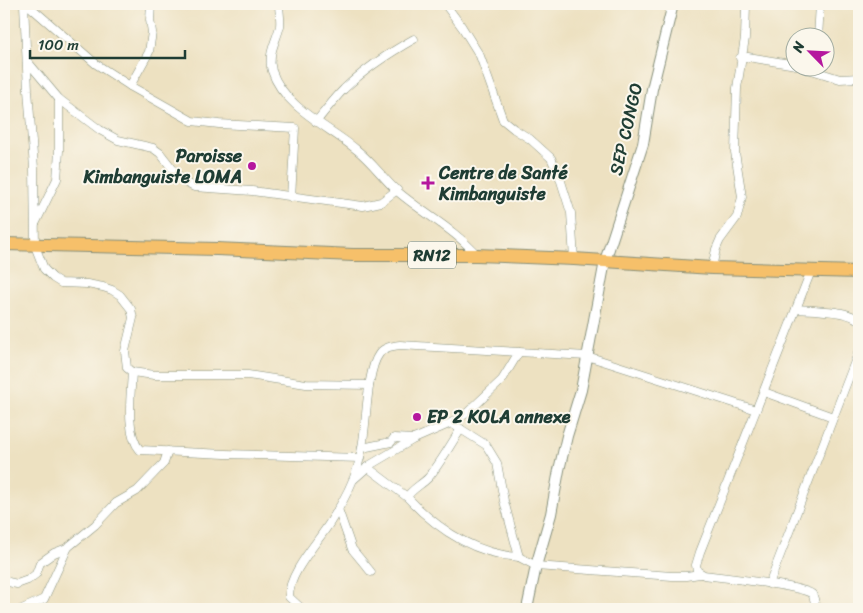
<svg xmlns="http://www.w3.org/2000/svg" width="863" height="613" viewBox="0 0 863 613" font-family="Sriracha,sans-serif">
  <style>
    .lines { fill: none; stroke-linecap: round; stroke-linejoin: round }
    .minor-casing { stroke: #868f7a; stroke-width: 9 }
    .tertiary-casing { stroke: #868f7a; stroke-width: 12 }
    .primary-casing { stroke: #868f7a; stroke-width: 14 }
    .minor { stroke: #fff; stroke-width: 8 }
    .tertiary { stroke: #fff; stroke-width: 10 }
    .primary { stroke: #f6c06b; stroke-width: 12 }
    .poi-dot { fill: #b5179e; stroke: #fbf7ec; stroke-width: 2 }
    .labels { text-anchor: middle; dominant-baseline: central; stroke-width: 4; stroke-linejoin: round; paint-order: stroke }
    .shield { fill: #fbf7ec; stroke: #61756b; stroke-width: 1 }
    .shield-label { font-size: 16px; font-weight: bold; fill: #1f3d34 }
    .street-label { font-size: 18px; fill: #1f3d34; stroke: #fbf7ec }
    .poi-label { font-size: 18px; font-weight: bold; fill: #1f3d34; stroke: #fbf7ec; text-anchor: start }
  </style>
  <rect width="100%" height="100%" fill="#fbf7ec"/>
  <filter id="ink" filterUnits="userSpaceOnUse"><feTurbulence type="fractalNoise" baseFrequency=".02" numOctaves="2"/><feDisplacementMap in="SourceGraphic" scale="10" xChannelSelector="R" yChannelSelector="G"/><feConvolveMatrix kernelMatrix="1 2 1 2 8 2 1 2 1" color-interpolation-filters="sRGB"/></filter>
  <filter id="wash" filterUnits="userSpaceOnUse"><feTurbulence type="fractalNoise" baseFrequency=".0096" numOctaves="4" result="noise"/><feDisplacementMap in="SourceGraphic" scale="20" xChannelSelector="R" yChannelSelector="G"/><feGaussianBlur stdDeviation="1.12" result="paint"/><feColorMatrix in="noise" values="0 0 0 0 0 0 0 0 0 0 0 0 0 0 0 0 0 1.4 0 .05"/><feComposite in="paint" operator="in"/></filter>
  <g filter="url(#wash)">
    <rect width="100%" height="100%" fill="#ede1c1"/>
  </g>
  <g filter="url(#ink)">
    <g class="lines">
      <defs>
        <g id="minor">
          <path d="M24 4 28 90 34 168 35 246 44 269 53 278 61 283 87 284 103 287 112 290 120 295 131 309 133 318 125 351 127 368 132 372C131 394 125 433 140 450L225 454 360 458"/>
          <polyline points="27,4 96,64 130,86"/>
          <polyline points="151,4 150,20 152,32 149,52 130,86 192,121 219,124 295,128 291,197"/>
          <path d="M279 4C279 11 281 20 280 26 276 42 267 54 272 71 284 108 330 127 357 150 372 162 383 178 397 191 424 214 454 229 477 255"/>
          <polyline points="445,4 462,27 480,56 503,120 514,129 530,139 551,158 559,175 571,213 574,259"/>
          <polyline points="818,38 820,4"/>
          <polyline points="740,58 748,57 796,65"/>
          <polyline points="27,61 59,99 100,130 118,140 153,148 160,153 182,181 194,187 252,191 363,206 381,202 397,190"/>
          <polyline points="805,68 840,79 859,78"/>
          <path d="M316 122C325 111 334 99 344 89 365 69 389 53 414 39"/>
          <polyline points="36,222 57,179 59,151 59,99"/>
          <polyline points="712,268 716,249 720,240 737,217 742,197 735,152 737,88 745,38 746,4"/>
          <path d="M811 271 700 552 696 565 697 571 704 575C721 577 802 586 812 594 815 598 815 605 815 609"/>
          <path d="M796 309C811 310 851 310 859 321"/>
          <polyline points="132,372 154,375 248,375 306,384 369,385"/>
          <polyline points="764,392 833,417"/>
          <polyline points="451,423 467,413 502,380 519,352"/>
          <polyline points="362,448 391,442 394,438 414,439 451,423 486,445 497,463 504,501 519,557 536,566 672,576 686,576 700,574"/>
          <path d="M367 467 407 497C412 489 421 485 428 478 440 464 450 445 461 429"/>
          <polyline points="354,479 370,465 414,439"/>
          <path d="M407 497C437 529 475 554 519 557"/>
          <polyline points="338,509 352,549 371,572"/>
          <polyline points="4,581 17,584 28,580 36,574 40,563 54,553 67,548 95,525 116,503 137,491 164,463 168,451"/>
          <polyline points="769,584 859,351"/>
          <polyline points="22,609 44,599 68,547"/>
          <path d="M302 609 289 597C288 574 317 543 329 524 340 507 352 486 358 466 359 460 361 454 362 447 367 424 366 372 379 354 384 347 392 346 400 345L587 356 756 410"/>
        </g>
        <polyline id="tertiary" points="527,609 536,566 551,514 559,470 567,436 581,390 605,261 643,144 652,89 673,4"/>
        <polyline id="primary" points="4,244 217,249 353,255 477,255 574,259 712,268 859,272"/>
      </defs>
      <use href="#minor" class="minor-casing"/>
      <use href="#tertiary" class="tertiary-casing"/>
      <use href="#primary" class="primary-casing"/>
      <use href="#minor" class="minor"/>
      <use href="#tertiary" class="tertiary"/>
      <use href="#primary" class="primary"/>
    </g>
  </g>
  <g class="poi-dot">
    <circle cx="252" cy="166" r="5"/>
    <path d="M425.5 175.5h5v5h5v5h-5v5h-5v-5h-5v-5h5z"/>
    <circle cx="417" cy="417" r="5"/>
  </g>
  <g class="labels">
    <rect class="shield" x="408" y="241.5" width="48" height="27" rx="4"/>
    <g class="shield-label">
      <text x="432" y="255">RN12</text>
    </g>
    <g class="street-label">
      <text transform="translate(626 129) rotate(-77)">SEP CONGO</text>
    </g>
    <g class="poi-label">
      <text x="242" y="156" text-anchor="end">Paroisse<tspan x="242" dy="21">Kimbanguiste LOMA</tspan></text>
      <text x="439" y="173">Centre de Santé<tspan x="439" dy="21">Kimbanguiste</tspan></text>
      <text x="427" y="417">EP 2 KOLA annexe</text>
    </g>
  </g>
  <rect width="863" height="613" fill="none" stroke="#fbf7ec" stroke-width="20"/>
  <g transform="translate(810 52) rotate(294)"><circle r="24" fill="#fbf7ec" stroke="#a3ada2"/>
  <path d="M0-4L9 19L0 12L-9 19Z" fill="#b5179e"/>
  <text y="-8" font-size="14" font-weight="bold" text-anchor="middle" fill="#1f3d34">N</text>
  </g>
  <path d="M30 50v8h155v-8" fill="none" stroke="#1f3d34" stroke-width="2.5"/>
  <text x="38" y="50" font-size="15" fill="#1f3d34" stroke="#fbf7ec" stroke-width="4" paint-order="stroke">100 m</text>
</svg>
